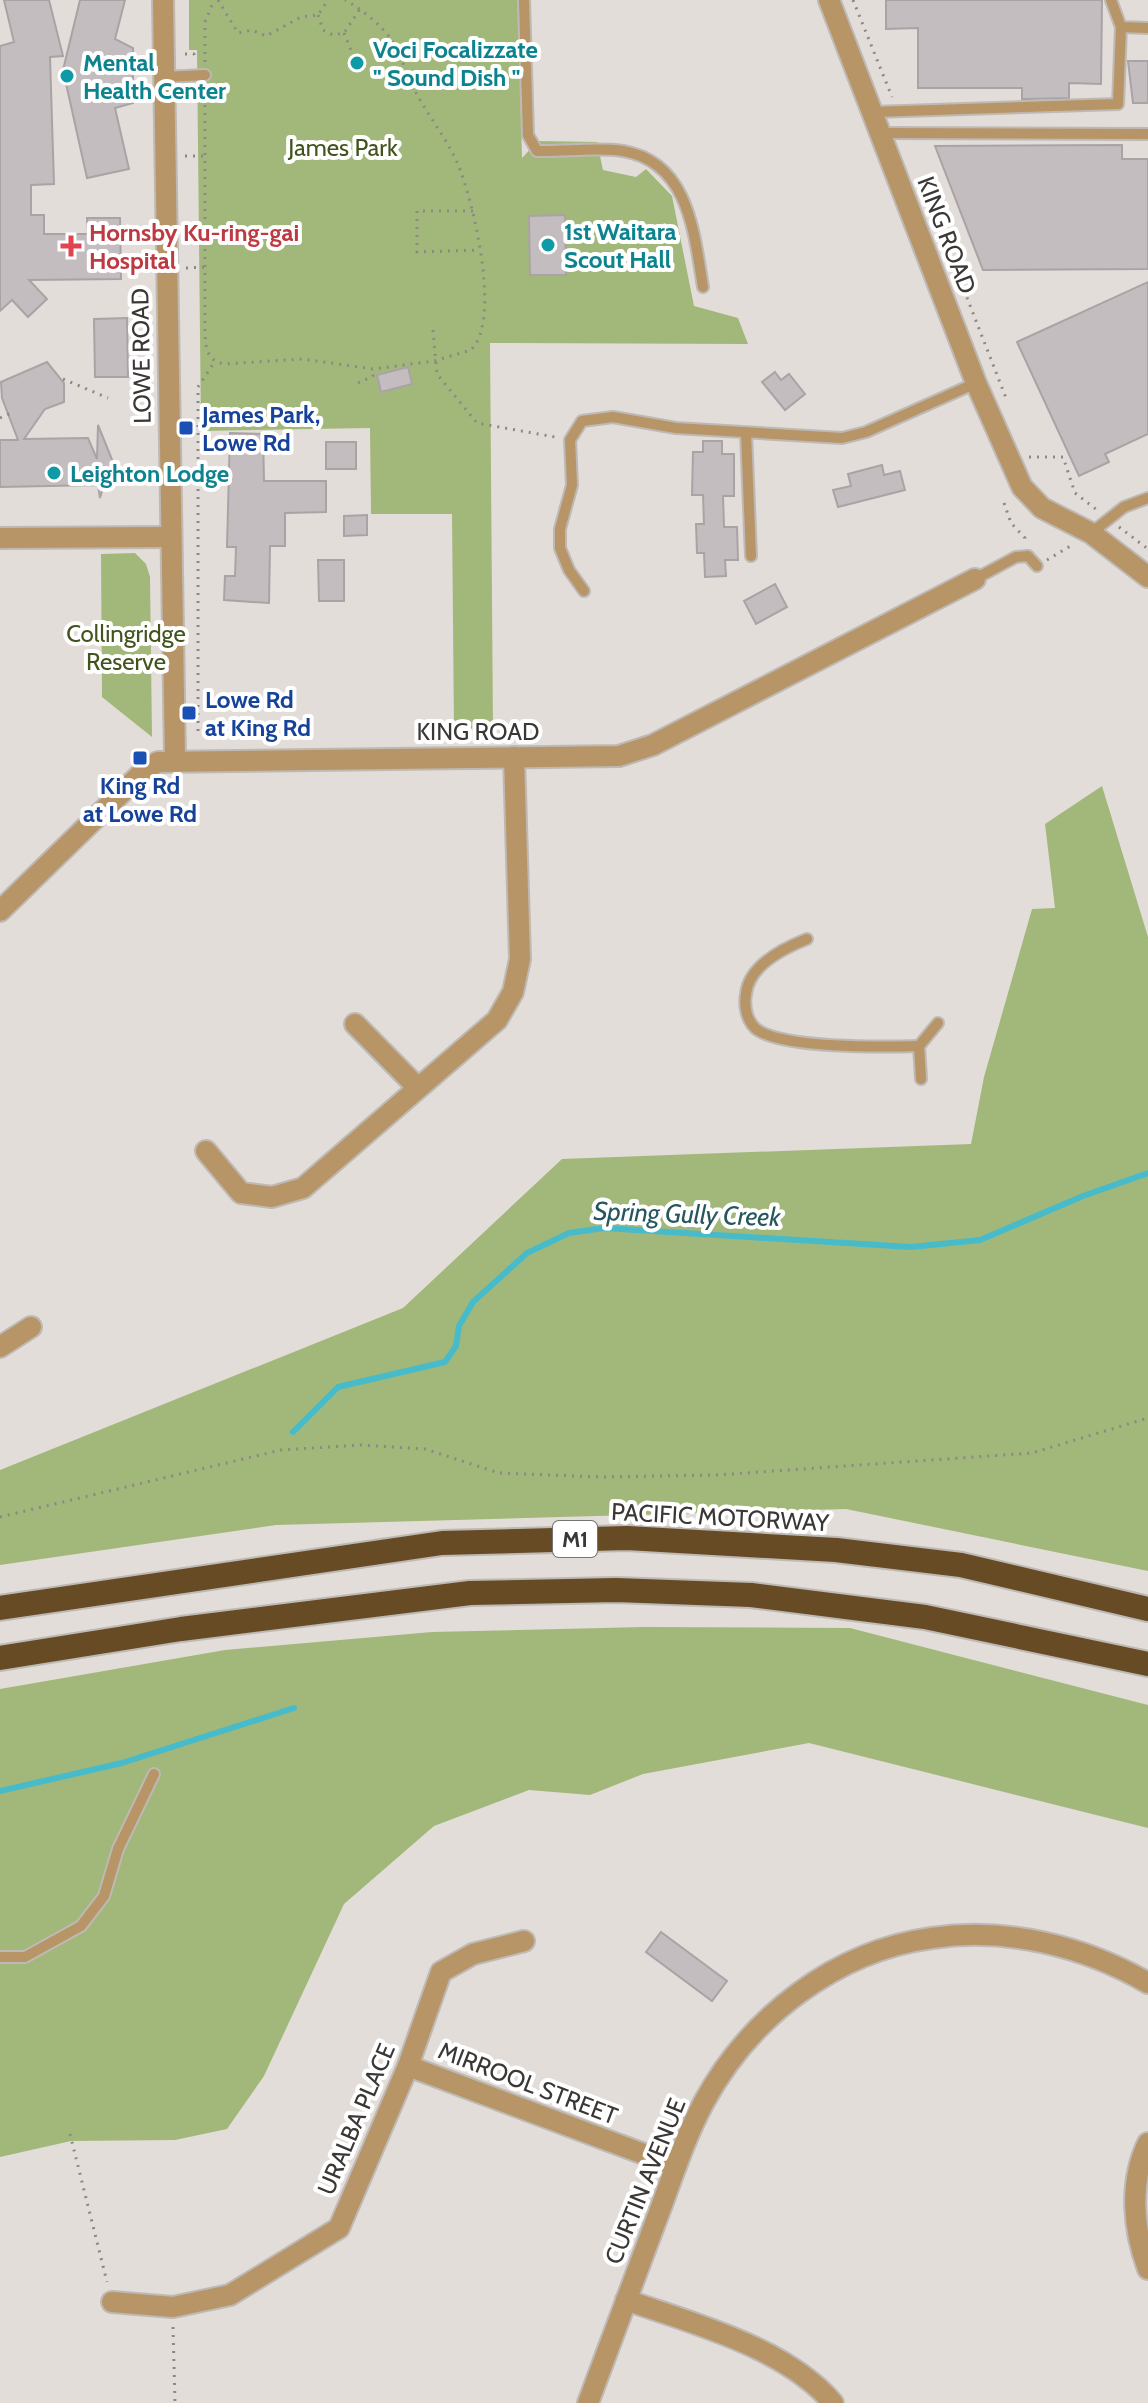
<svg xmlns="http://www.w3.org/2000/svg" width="1148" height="2403" viewBox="0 0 1148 2403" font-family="Cabin,sans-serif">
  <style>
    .green { fill: #a2b87a }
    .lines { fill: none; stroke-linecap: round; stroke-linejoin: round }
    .stream { stroke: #48bbca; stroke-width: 6 }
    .building { fill: #c4bdc0; stroke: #aaa3a6; stroke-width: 2 }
    .service-casing { stroke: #beb9b5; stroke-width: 14 }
    .minor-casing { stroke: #beb9b5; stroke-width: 24 }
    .motorway-casing { stroke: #beb9b5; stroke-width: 28 }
    .path { stroke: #8c8885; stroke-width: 3; stroke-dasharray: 2 6; stroke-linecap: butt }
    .service { stroke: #b79567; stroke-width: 10 }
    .minor { stroke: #b79567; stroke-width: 20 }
    .motorway { stroke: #664b24; stroke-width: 24 }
    .culture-dot { fill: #0f9aa8; stroke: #fff; stroke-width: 3 }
    .health-dot { fill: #e0444e; stroke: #fff; stroke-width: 3 }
    .transit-dot { fill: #1a4fb4; stroke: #fff; stroke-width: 3 }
    .labels { text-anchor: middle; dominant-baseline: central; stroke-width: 8; stroke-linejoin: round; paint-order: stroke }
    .shield { fill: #fff; stroke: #757472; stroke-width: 2 }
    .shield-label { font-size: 22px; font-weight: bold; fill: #3a3836 }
    .culture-label { font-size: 24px; font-weight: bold; fill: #0d838f; stroke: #fff; text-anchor: start }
    .park-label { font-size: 24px; fill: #42531d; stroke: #fff }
    .health-label { font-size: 24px; font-weight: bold; fill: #be3a42; stroke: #fff; text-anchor: start }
    .street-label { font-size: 24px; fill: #3a3836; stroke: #fff }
    .transit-label { font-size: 24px; font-weight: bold; fill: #164399; stroke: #fff; text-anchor: start }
    .water-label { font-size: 26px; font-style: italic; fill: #27575e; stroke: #fff }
  </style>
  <rect width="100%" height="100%" fill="#e3ddd9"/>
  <g class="green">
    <polygon points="189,0 518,0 522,158 538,141 597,142 603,170 636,177 646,169 672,196 694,306 738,318 748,344 490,343 493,729 454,731 452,514 371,514 370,428 201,431 197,50 189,50"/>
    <polygon points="135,553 146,564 150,577 152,737 102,697 101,554"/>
    <polygon points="1102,786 1148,937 1148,1571 846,1509 276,1525 0,1565 0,1470 403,1308 562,1159 971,1144 984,1077 1032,909 1055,908 1045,824"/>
    <polygon points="643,1627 850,1628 1148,1705 1148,1828 809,1743 643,1774 590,1795 529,1790 434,1826 344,1904 264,2076 227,2129 175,2140 71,2141 0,2157 0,1689 225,1650 432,1632"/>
  </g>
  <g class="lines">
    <g class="stream">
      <polyline points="293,1432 338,1387 445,1362 456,1346 459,1326 473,1302 527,1253 569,1233 604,1228 911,1247 980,1240 1083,1196 1148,1173"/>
      <polyline points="0,1791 122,1763 294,1708"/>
    </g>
  </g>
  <g class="building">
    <polygon points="4,0 49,0 63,56 50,57 54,184 31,185 31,215 44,215 44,234 88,234 87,218 120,218 121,279 29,280 47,299 28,317 12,300 0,311 0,46 14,42"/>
    <polygon points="80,0 125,0 115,39 133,48 133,103 115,108 129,169 87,178 63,70"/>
    <polygon points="886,0 1102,0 1101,84 1069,83 1069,98 1028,99 1022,99 1022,88 918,88 918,28 886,29"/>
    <polygon points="1128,61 1148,61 1148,103 1133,103"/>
    <polygon points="1122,145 1122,159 1148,159 1148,269 983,270 935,146"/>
    <polygon points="565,215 566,275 530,275 529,216"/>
    <polygon points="1148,282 1148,434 1105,454 1109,462 1079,476 1017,342"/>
    <polygon points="127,318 128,377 95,377 94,319"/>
    <polygon points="47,362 64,383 64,402 45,409 24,439 88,438 97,459 98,425 113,462 106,480 109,485 104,485 100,498 98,485 0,487 0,440 18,440 2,398 1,382"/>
    <polygon points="408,367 412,384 381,392 377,375"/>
    <polygon points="775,372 781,380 789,374 805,394 785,410 762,382"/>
    <polygon points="230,433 263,434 264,481 326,481 326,512 285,513 285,546 270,546 269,603 224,600 225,576 235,576 236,547 227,547"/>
    <polygon points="703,441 722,441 722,454 734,454 734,496 723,496 724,527 737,527 738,560 725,560 726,576 705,577 704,553 697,553 696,524 704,524 703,495 692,495 693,452 703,452"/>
    <rect x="326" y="442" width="30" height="27"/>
    <polygon points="882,465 884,475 900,471 905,490 838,507 833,490 851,486 848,474"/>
    <polygon points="367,515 367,535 344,536 344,516"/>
    <polygon points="318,560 344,560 344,601 319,601"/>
    <polygon points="775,584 787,607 756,624 744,601"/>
    <polygon points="661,1932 727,1981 712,2001 646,1952"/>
  </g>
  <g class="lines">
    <defs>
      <g id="service">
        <path d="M524 0 528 135 537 151C564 152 596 147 623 151 689 162 694 233 703 287"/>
        <polyline points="1111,0 1121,27 1148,28"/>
        <polyline points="164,77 205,75"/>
        <polyline points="873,112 1118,104 1121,27"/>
        <polyline points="881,133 1148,134"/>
        <polyline points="746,433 751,556"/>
        <polyline points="1091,533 1124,507 1148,498"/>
        <polyline points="975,579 1016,557 1028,556 1037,566"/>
        <polyline points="584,591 569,570 560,548 560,529 572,485 570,440 582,421 613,417 676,428 842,438 866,432 976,383"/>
        <path d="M807 939C784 948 749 965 746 994 744 1005 746 1019 755 1028 778 1049 886 1047 919 1046"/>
        <polyline points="921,1079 919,1046 938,1023"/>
        <polyline points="0,1957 25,1957 81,1926 104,1896 118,1849 154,1774"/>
      </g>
      <g id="minor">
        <polyline points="163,0 175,759"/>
        <polyline points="829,0 976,383 1022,487 1042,508 1091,533 1148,577"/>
        <polyline points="0,538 170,537"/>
        <polyline points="0,911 146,769 158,762 619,756 653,745 975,579"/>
        <polyline points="355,1024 417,1087"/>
        <polyline points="206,1151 241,1193 272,1197 303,1188 497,1020 513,992 520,959 514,757"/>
        <polyline points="0,1347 31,1327"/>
        <polyline points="408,2066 676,2166"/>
        <path d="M1148 2143C1129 2182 1133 2229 1148 2269"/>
        <path d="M626 2300C694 2324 785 2347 833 2403"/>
        <polyline points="112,2302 173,2307 230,2295 339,2228 408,2066 441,1972 473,1954 524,1941"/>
        <path d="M588 2403C610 2344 632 2285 654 2226 670 2185 683 2141 704 2102 750 2017 835 1951 932 1938 1006 1927 1084 1946 1148 1983"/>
      </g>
      <g id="motorway">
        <polyline points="0,1608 442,1543 627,1538 836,1550 961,1565 1148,1609"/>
        <polyline points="0,1658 181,1629 470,1593 616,1590 751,1595 925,1617 1148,1664"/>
      </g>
    </defs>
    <use href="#service" class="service-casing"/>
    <use href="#minor" class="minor-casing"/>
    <use href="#motorway" class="motorway-casing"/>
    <g class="path">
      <polyline points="218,0 238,33 252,30 266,36 301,17 318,15 328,0"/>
      <polyline points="853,0 892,97"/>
      <polyline points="318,15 323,30 333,35 344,33 360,9"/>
      <polyline points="344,33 354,58"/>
      <polyline points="185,54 194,54 194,61"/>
      <polyline points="205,62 205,22 214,0"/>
      <polyline points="194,89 194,98 205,98"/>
      <path d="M205 89V335C206 350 208 361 224 364L303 359 373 369 434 361 471 350C502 320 473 199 457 162 445 136 427 114 414 89 404 71 401 51 387 34 375 20 361 9 345 0"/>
      <polyline points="185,156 205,156"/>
      <polyline points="473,211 417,211 417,252 480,250"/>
      <polyline points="186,268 206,267"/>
      <polyline points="964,290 1006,398"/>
      <polyline points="433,330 437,374 477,423 555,437"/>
      <polyline points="63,379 108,398"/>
      <polyline points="358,383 373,376 373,369"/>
      <polyline points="0,418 13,412"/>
      <polyline points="1029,457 1063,457 1075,493 1097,510"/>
      <polyline points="1004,503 1011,523 1025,538 1023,544"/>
      <polyline points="1119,527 1148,549"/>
      <polyline points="1047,560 1072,545"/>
      <polyline points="198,731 198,387 215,361"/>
      <polyline points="0,1517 281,1450 360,1445 425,1449 499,1473 602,1477 716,1475 1032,1453 1148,1418"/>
      <polyline points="70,2134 107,2282"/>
      <polyline points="173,2327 175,2403"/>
    </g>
    <use href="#service" class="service"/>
    <use href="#minor" class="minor"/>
    <use href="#motorway" class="motorway"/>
  </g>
  <g class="culture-dot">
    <circle cx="357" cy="63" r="8"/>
    <circle cx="67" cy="76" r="8"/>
    <circle cx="548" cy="245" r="8"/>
    <circle cx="54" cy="473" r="8"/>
  </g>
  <path class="health-dot" d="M67 234h8v8h8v8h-8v8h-8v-8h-8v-8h8z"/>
  <g class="transit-dot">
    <rect x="178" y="420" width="16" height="16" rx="4"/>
    <rect x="181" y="705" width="16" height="16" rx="4"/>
    <rect x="132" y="750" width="16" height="16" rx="4"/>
  </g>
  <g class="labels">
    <rect class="shield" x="553" y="1521" width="44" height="36" rx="6"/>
    <g class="shield-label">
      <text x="575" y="1539">M1</text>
    </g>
    <g class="culture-label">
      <text x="373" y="49">Voci Focalizzate<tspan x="373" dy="28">" Sound Dish "</tspan></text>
      <text x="83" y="62">Mental<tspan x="83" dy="28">Health Center</tspan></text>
      <text x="564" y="231">1st Waitara<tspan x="564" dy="28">Scout Hall</tspan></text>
      <text x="70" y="473">Leighton Lodge</text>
    </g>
    <g class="park-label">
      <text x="343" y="147">James Park</text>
      <text x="126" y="633">Collingridge<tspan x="126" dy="28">Reserve</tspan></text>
    </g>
    <g class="health-label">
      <text x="89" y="232">Hornsby Ku-ring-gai<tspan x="89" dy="28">Hospital</tspan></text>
    </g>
    <g class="street-label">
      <text transform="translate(947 235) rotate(69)">KING ROAD</text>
      <text transform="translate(141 356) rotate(-91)">LOWE ROAD</text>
      <text x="478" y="731">KING ROAD</text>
      <text transform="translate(720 1517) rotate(3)">PACIFIC MOTORWAY</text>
      <text transform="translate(528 2083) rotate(21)">MIRROOL STREET</text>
      <text transform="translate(356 2119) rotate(-67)">URALBA PLACE</text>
      <text transform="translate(645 2181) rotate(-68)">CURTIN AVENUE</text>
    </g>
    <g class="transit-label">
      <text x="202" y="414">James Park,<tspan x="202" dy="28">Lowe Rd</tspan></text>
      <text x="205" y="699">Lowe Rd<tspan x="205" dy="28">at King Rd</tspan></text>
      <text x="140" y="785" text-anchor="middle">King Rd<tspan x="140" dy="28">at Lowe Rd</tspan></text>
    </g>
    <g class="water-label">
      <text transform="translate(687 1214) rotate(2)">Spring Gully Creek</text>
    </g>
  </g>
</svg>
